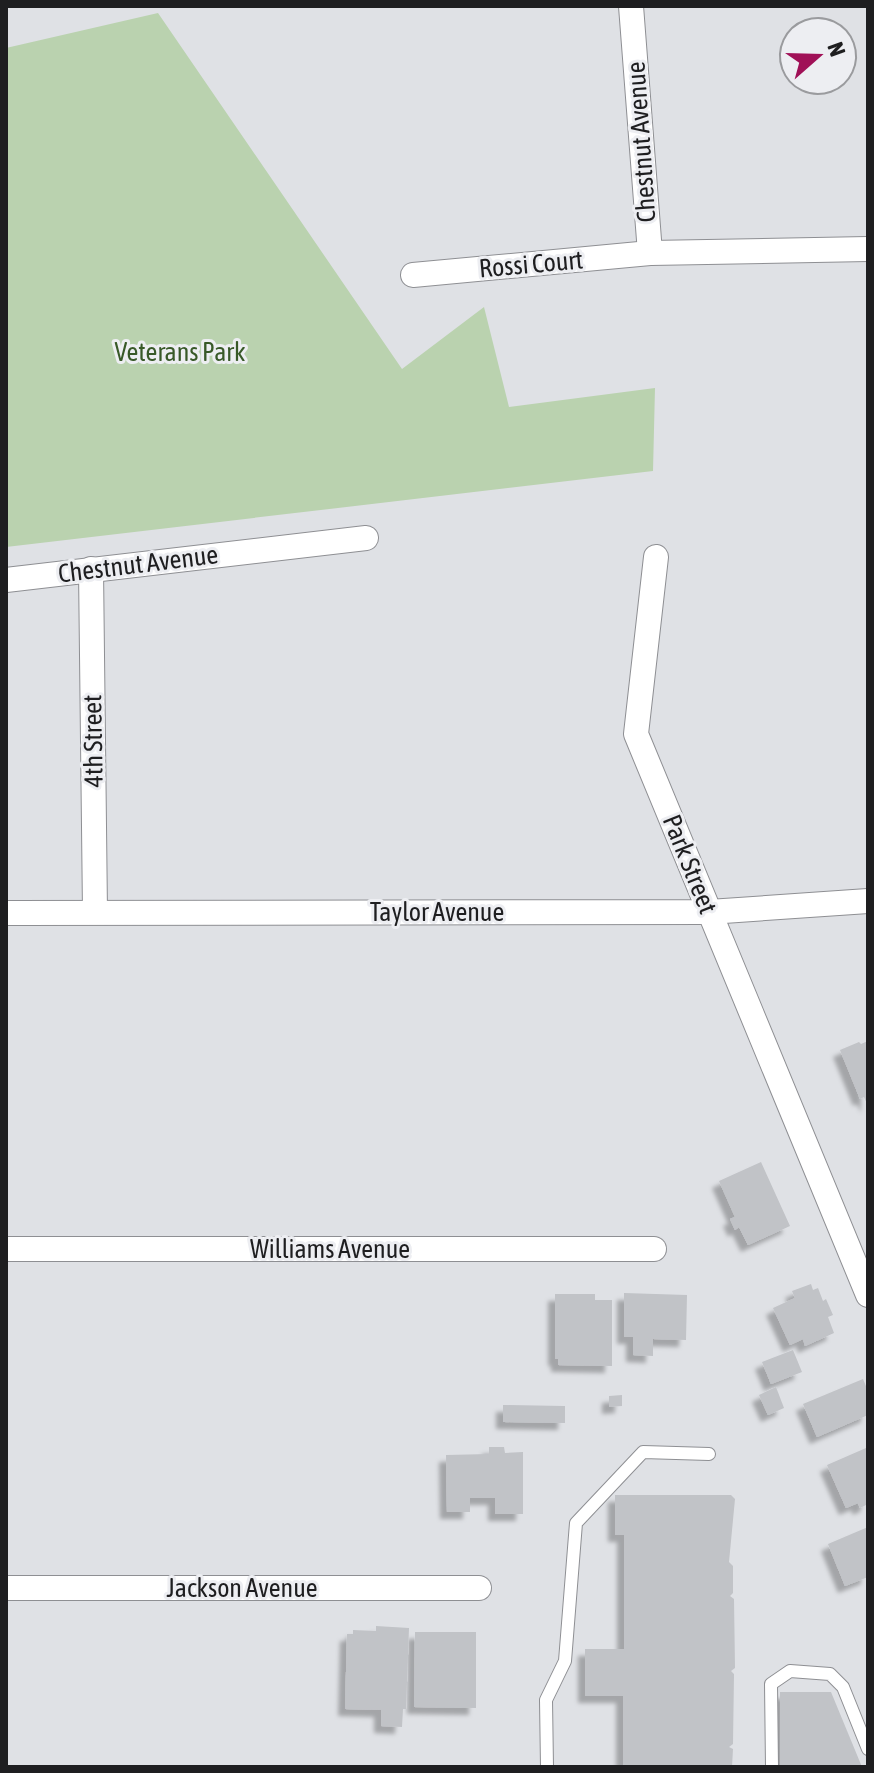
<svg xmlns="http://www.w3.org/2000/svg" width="874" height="1773" viewBox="0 0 874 1773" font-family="'Asap Condensed',sans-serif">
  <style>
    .green { fill: #bad2af }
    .building { fill: #c1c3c7; filter: url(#shadow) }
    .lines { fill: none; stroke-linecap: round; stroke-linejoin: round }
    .service-casing { stroke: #8e8f93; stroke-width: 14 }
    .minor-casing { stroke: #8e8f93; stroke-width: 26 }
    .service { stroke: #fff; stroke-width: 12 }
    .minor { stroke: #fff; stroke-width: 24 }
    .labels { text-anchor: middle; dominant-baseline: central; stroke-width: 6; stroke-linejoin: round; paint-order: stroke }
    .street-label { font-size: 26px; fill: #1e1e20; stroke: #edeef2 }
    .park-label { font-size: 26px; fill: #385928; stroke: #edeef2 }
  </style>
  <defs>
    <filter id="shadow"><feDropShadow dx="-7" dy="7" stdDeviation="2" flood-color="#0004"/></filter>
  </defs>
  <rect width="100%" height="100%" fill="#dfe1e5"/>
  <polygon class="green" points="158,13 402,369 484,307 509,407 655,388 653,471 6,547 6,48"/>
  <g class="building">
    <polygon points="868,1041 868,1106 864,1097 860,1099 840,1050 859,1042 861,1044"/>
    <polygon points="761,1162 790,1226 748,1245 739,1227 735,1230 730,1219 735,1217 719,1181"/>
    <polygon points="811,1284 813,1290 818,1288 823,1301 826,1299 833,1315 828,1317 834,1333 805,1346 803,1339 790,1345 773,1308 795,1298 792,1291"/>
    <polygon points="624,1293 687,1295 686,1340 653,1339 653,1356 633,1355 633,1337 624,1337"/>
    <polygon points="555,1294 595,1294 595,1300 612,1300 612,1366 558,1365 558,1359 555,1359"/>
    <polygon points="793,1350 802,1372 771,1384 762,1362"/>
    <polygon points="863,1379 868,1391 868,1415 817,1437 803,1404"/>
    <polygon points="776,1387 784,1408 768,1415 759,1395"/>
    <polygon points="622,1395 622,1406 609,1407 609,1396"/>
    <polygon points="503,1405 565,1406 565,1423 503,1422"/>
    <polygon points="489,1447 504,1447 505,1453 523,1452 523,1514 495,1514 495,1498 470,1498 470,1512 447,1512 446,1455 489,1454"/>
    <polygon points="866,1448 868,1453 868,1504 860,1508 858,1503 846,1508 827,1465"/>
    <polygon points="615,1495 731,1495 735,1499 729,1562 733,1566 733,1593 730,1596 734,1599 735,1668 731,1671 734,1674 733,1744 729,1747 733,1749 732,1767 623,1767 623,1696 585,1696 585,1649 624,1649 624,1535 615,1535"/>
    <polygon points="868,1527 868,1577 845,1586 828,1544"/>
    <polygon points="376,1626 409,1628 406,1709 403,1709 402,1727 381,1726 381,1710 345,1709 347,1634 353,1634 353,1630 376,1631"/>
    <polygon points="415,1632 476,1632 476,1708 414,1707"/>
    <polygon points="780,1692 831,1692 862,1767 780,1767"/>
  </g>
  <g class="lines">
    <defs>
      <g id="service">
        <polyline points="547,1767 546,1700 565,1661 576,1523 643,1452 709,1454"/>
        <polyline points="772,1767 771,1684 790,1671 830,1674 843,1687 868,1749"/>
      </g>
      <g id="minor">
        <polyline points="631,6 650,253"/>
        <polyline points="413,275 650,253 868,249"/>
        <polyline points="656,557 636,734 868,1295"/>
        <polyline points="91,569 95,912"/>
        <polyline points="6,580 366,538"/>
        <polyline points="6,913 709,912 868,901"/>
        <polyline points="6,1249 654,1249"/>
        <polyline points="6,1588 479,1588"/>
      </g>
    </defs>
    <use href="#service" class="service-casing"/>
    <use href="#minor" class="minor-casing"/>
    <use href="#service" class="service"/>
    <use href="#minor" class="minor"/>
  </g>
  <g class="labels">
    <g class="street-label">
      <text transform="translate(641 142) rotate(-94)">Chestnut Avenue</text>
      <text transform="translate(531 264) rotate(-5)">Rossi Court</text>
      <text transform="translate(138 564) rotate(-7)">Chestnut Avenue</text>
      <text transform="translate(93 741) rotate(-91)">4th Street</text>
      <text transform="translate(690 864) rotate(68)">Park Street</text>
      <text x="437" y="912">Taylor Avenue</text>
      <text x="330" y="1249">Williams Avenue</text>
      <text x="242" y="1588">Jackson Avenue</text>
    </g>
    <g class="park-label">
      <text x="180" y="352">Veterans Park</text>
    </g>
  </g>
  <rect width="874" height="1773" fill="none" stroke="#1e1e20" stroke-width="16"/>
  <g transform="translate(818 56) rotate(70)"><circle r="38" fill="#edeef2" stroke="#9a9b9e" stroke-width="2"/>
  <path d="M0-6L14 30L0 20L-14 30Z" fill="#a01057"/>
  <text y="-12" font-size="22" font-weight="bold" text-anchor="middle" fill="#1e1e20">N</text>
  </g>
</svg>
